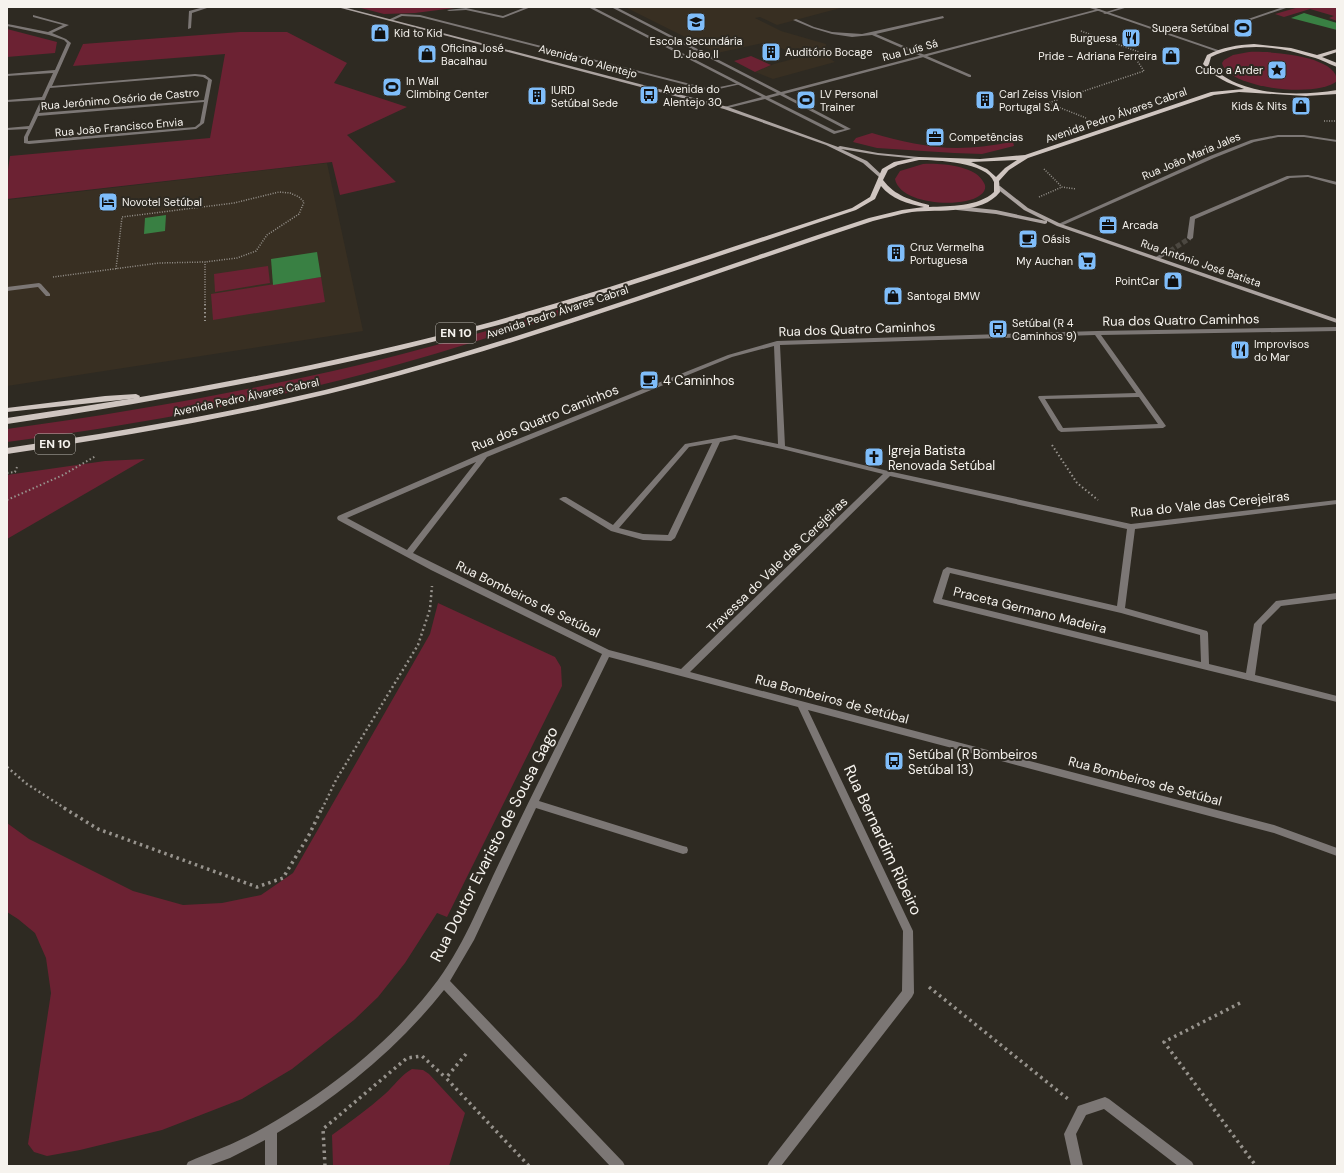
<svg xmlns="http://www.w3.org/2000/svg" width="1344" height="1173" viewBox="0 0 1344 1173" font-family="'DM Sans',sans-serif">
  <style>
    .built { fill: #382f22 }
    .green { fill: #6c2233 }
    .water { fill: #398043 }
    .lines { fill: none; stroke-linecap: round; stroke-linejoin: round }
    .minor-tunnel { stroke: #4c4841; stroke-width: 5; stroke-dasharray: 5 2.5; stroke-linecap: butt }
    .path-far3 { stroke: #97938d; stroke-width: 1.5; stroke-dasharray: 1 1.5; stroke-linecap: butt }
    .path-far2 { stroke: #97938d; stroke-width: 2; stroke-dasharray: 1.5 2.5; stroke-linecap: butt }
    .path-far1 { stroke: #97938d; stroke-width: 2.5; stroke-dasharray: 2 3; stroke-linecap: butt }
    .path { stroke: #97938d; stroke-width: 3.5; stroke-dasharray: 2.5 4; stroke-linecap: butt }
    .service { fill: #7c7775; fill-rule: evenodd }
    .minor { fill: #7c7775; fill-rule: evenodd }
    .tertiary { fill: #7c7775; fill-rule: evenodd }
    .secondary { fill: #aba3a0; fill-rule: evenodd }
    .primary { fill: #cfc5c0; fill-rule: evenodd }
    .labels { text-anchor: middle; dominant-baseline: central; stroke-width: 4; stroke-linejoin: round; paint-order: stroke }
    .far-poi-label { font-size: 11px; fill: #f6f3ee; stroke: #2e2a22; text-anchor: start }
    .far-street-label { font-size: 11px; fill: #f6f3ee; stroke: #2e2a22 }
    .shield { fill: #2e2a22; stroke: #bab7b1; stroke-width: 1 }
    .shield-label { font-size: 12px; font-weight: bold; fill: #f6f3ee }
    .street-label { font-size: 13px; fill: #f6f3ee; stroke: #2e2a22 }
    .poi-label { font-size: 13px; fill: #f6f3ee; stroke: #2e2a22; text-anchor: start }
    .near-street-label { font-size: 16px; fill: #f6f3ee; stroke: #2e2a22 }
  </style>
  <rect width="100%" height="100%" fill="#2e2a22"/>
  <g class="built">
    <polygon points="625,7 844,7 777,25 760,17 755,18 781,31 826,44 825,56 835,62 773,79 755,72 774,64 801,57 768,42 717,53"/>
    <polygon points="327,163 363,331 7,386 7,200"/>
  </g>
  <g class="green">
    <polygon points="357,7 462,7 415,13 384,14"/>
    <polygon points="1299,7 1337,7 1337,21 1329,18 1334,16 1310,9 1284,17 1275,14"/>
    <polygon points="7,29 57,42 55,53 7,57"/>
    <polygon points="240,32 287,32 347,63 334,83 407,107 347,135 396,182 340,195 332,162 7,199 7,177 10,156 210,138 225,54 73,66 83,44"/>
    <path d="M1249 52C1268 51 1337 55 1337 81 1319 98 1228 89 1222 63L1224 60 1233 55Z"/>
    <polygon points="751,56 771,65 755,72 734,61"/>
    <path d="M872 133C899 141 929 148 957 148 975 148 994 145 1013 142L1014 146 982 154 954 153 877 148 853 142 856 138Z"/>
    <path d="M923 164C939 163 976 165 984 183 987 188 984 193 979 196 962 208 900 205 895 179L900 171Z"/>
    <polygon points="268,266 270,283 215,292 214,274"/>
    <polygon points="321,277 325,302 213,320 211,294"/>
    <path d="M572 306 576 310C506 332 435 355 364 374 247 405 127 426 7 442V429C125 413 243 392 359 365 430 348 501 327 572 306Z"/>
    <polygon points="145,459 7,539 7,475 105,461"/>
    <polygon points="438,603 555,657 561,667 562,686 447,917 437,913 405,963 378,997 354,1020 292,1069 242,1099 162,1130 80,1150 47,1156 34,1152 28,1144 51,993 46,958 35,933 18,919 7,912 7,823 29,839 133,891 183,905 222,903 261,895 293,873 430,634"/>
    <path d="M412 1069 423 1070 429 1074 465 1113 449 1166H333L332 1135C350 1122 368 1109 385 1094 394 1086 401 1075 412 1069Z"/>
  </g>
  <g class="water">
    <polygon points="1304,13 1337,23 1337,30 1291,18"/>
    <polygon points="166,215 165,231 144,234 145,218"/>
    <polygon points="317,252 321,277 273,285 271,259"/>
  </g>
  <g class="lines">
    <polyline class="minor-tunnel" points="1170,251 1190,238"/>
    <g class="path-far3">
      <polyline points="1081,31 1139,52 1136,59 1144,71 1048,103 1086,118"/>
      <polyline points="1324,121 1337,121"/>
      <polyline points="1044,169 1062,187 1076,189"/>
      <polyline points="1039,197 1062,187"/>
      <polyline points="116,269 122,217 234,203 279,192 290,193 299,197 304,202 299,214 267,235 256,251 237,258 205,262"/>
      <polyline points="53,277 159,263 205,262 205,305"/>
    </g>
    <g class="path-far2">
      <polyline points="205,304 205,321"/>
      <polyline points="1052,445 1077,483 1098,500"/>
      <polyline points="7,473 15,472 17,467"/>
      <polyline points="7,500 63,475 96,456"/>
    </g>
    <g class="path-far1">
      <polyline points="7,767 27,784 66,809"/>
      <polyline points="322,809 336,780 418,645 430,609 432,586"/>
    </g>
    <g class="path">
      <polyline points="64,808 98,829 257,887 283,878 309,835 322,808"/>
      <polyline points="929,987 1068,1099"/>
      <polyline points="1240,1003 1164,1042 1256,1166"/>
      <polyline points="466,1054 446,1078 529,1166"/>
      <polyline points="325,1166 323,1129 407,1058 422,1056 446,1078"/>
    </g>
    <g class="service">
      <polygon points="204,7 210,7 192,13 191,28 188,29 189,11"/>
      <polygon points="526,7 531,7 503,18 466,10 449,11 447,10 466,8 503,16"/>
      <polygon points="1283,7 1289,7 1251,20 1248,19"/>
      <polygon points="401,14 420,15 710,89 739,83 741,84 710,91 420,17 402,16 391,21 388,20"/>
      <polygon points="943,16 944,18 876,34 971,75 971,77 969,77 872,35 852,37 832,34 812,28 793,20 796,19 814,27 832,32 862,34"/>
      <polygon points="39,283 41,284 50,294 50,296 46,296 38,287 7,291 7,287"/>
    </g>
    <g class="minor">
      <path d="M588 7H593L766 96 777 93 611 7H616L781 92 1098 9 1101 10 784 94 851 129 834 134 765 99 724 109V107L762 97ZM780 95 845 129 835 131 769 98Z"/>
      <polygon points="1122,7 1128,7 1105,14 1103,13"/>
      <path d="M33 15 69 25 52 33 66 39 71 43 52 86 195 74 205 75 212 80 204 123 196 129 29 144 24 143V137L28 129 7 130V128L29 126 41 100 7 102V100L42 97 53 73 7 76V74L55 70 67 43 64 40 49 35 7 26V24L13 25 48 32 63 25 33 17ZM195 76 203 77 208 80 204 100 39 113 50 88ZM204 102 200 123 195 127 28 141V137L38 116Z"/>
      <polygon points="1278,135 1304,135 1337,140 1337,142 1304,137 1278,137 1254,142 1214,158 1061,226 1056,225 1210,156 1251,140"/>
      <polygon points="1308,175 1337,182 1337,185 1308,177 1290,178 1195,219 1193,238 1190,240 1187,238 1190,217 1287,176"/>
      <polygon points="1168,250 1173,251 1159,259 1154,258"/>
      <path d="M1337 327V331L1101 335 1166 426 1163 428 1061 432 1058 430 1038 397 1039 396 1136 393 1095 335 780 345 785 446 888 471 1131 524 1337 500V504L1135 529 1125 608 1207 631 1208 633 1209 664 1246 673 1254 624 1276 601 1337 593V599L1281 606 1262 625 1255 675 1337 696V702L934 603 933 601 943 570 947 567 1117 606 1127 529 890 476 690 672 1274 825 1337 848V856L1274 833 808 710 913 931 914 993 912 997 781 1166H767L769 1162 902 991 903 931 798 707 609 657 539 801 683 846 687 847 688 850 687 853 683 854 536 808 474 940 450 981 623 1162 625 1166H610L444 990C398 1048 341 1095 277 1133V1166H265V1140L230 1158 208 1166H186L188 1162C211 1152 234 1144 256 1132 325 1094 391 1043 438 980 466 942 483 895 504 853 536 786 569 721 602 654L431 570 338 520 337 518 338 516 483 453 728 355 777 341 1097 331ZM774 346 778 444 735 435 685 444 613 525 566 497H563L559 499 611 531 643 540 671 541 675 538 720 442 735 439 782 449 883 474 681 669 609 650 413 553 487 457 732 357ZM1139 397 1158 424 1063 428 1045 399ZM712 443 668 535 643 534 619 528 689 447ZM476 462 407 550 347 518ZM950 573 1121 613 1200 635 1201 662 942 599Z"/>
      <polygon points="1105,1097 1109,1099 1192,1162 1194,1166 1178,1166 1104,1109 1086,1115 1076,1134 1083,1166 1071,1166 1064,1134 1078,1106"/>
    </g>
    <polygon class="tertiary" points="1087,7 1093,7 1221,51 1218,52"/>
    <g class="secondary">
      <polygon points="337,7 343,7 728,107 838,147 840,146 878,153 919,157 921,158 919,159 878,155 841,149 867,161 883,176 879,177 863,163 826,145 724,109"/>
      <polygon points="996,186 1000,186 1028,208 1061,224 1337,319 1337,323 1057,226 1047,221 1047,223 1045,224 996,214 957,210 954,208 957,206 996,210 1046,221 1024,210 996,188"/>
    </g>
    <g class="primary">
      <path d="M1254 44 1291 48 1317 55 1337 49V52L1322 57 1337 63V67C1327 63 1318 58 1308 56 1277 46 1241 42 1211 57L1209 64C1238 96 1296 97 1337 90V94L1306 96 1239 92 1214 95 1028 158 1009 170 999 181 1000 192C982 215 939 209 912 212 899 214 886 218 873 221 716 273 560 331 401 375 272 411 139 434 7 454V448C137 429 268 407 395 372 555 328 711 270 869 218L902 210 924 207C908 204 891 199 881 186L875 199 856 210C733 251 612 294 487 328 329 370 168 400 7 424V418C166 395 324 366 480 325 606 291 728 248 852 208L870 197 882 169 894 162 919 157 980 159 1025 155 1211 92 1244 89C1228 83 1215 78 1203 64L1207 55C1223 47 1237 45 1254 44ZM919 160C936 160 987 162 994 182 994 185 994 189 994 192 978 207 950 206 929 207V205C911 200 895 196 883 180L888 170 898 165ZM1017 160 1005 168 996 177 987 169 971 162Z"/>
      <polygon points="136,394 140,396 139,398 7,412 7,408 105,396"/>
    </g>
  </g>
  <defs>
    <symbol id="school-square" viewBox="-11 -11 22 22"><rect x="-9" y="-9" width="18" height="18" rx="4" fill="#7fbdfa" stroke="#2e2a22"/><path d="M0-5L7-2L0 1L-7-2ZM-4 1L0 2.5L4 1V4Q0 6-4 4Z" fill="#111"/></symbol>
    <symbol id="stadium-square" viewBox="-11 -11 22 22"><rect x="-9" y="-9" width="18" height="18" rx="4" fill="#7fbdfa" stroke="#2e2a22"/><path d="M0-5a6.5 5 0 1 0 0 10a6.5 5 0 1 0 0-10ZM-3.5-1.8h7v3.6h-7Z" fill="#111"/></symbol>
    <symbol id="shop-square" viewBox="-11 -11 22 22"><rect x="-9" y="-9" width="18" height="18" rx="4" fill="#7fbdfa" stroke="#2e2a22"/><path d="M-5-2.5h2.3a2.7 3.5 0 0 1 5.4 0H5L5.5 6h-11ZM-1.5-2.5h3a1.5 2.3 0 0 0-3 0Z" fill="#111"/></symbol>
    <symbol id="restaurant-square" viewBox="-11 -11 22 22"><rect x="-9" y="-9" width="18" height="18" rx="4" fill="#7fbdfa" stroke="#2e2a22"/><path d="M-5-6h1v4h1v-4h1v4h1v-4h1v5L-1.5 .5V6h-2V.5L-5-1ZM5-6V6H3V1.5H1.5Q1.5-4 5-6Z" fill="#111"/></symbol>
    <symbol id="building-square" viewBox="-11 -11 22 22"><rect x="-9" y="-9" width="18" height="18" rx="4" fill="#7fbdfa" stroke="#2e2a22"/><path d="M-4-6H4V6H1V3H-1V6H-4ZM-2.5-4.3h1.7v1.8h-1.7ZM.8-4.3h1.7v1.8H.8ZM-2.5-1h1.7V.8h-1.7ZM.8-1h1.7V.8H.8Z" fill="#111"/></symbol>
    <symbol id="sight-square" viewBox="-11 -11 22 22"><rect x="-9" y="-9" width="18" height="18" rx="4" fill="#7fbdfa" stroke="#2e2a22"/><path d="M0-6L1.8-2.2L6-1.7L2.9 1.2L3.7 5.4L0 3.3L-3.7 5.4L-2.9 1.2L-6-1.7L-1.8-2.2Z" fill="#111"/></symbol>
    <symbol id="bus-square" viewBox="-11 -11 22 22"><rect x="-9" y="-9" width="18" height="18" rx="4" fill="#7fbdfa" stroke="#2e2a22"/><path d="M-5-6H5V4H4V6H2V4H-2V6H-4V4H-5ZM-3.5-4V0h7V-4ZM-3.5 1.2v1.5H-2V1.2ZM2 1.2v1.5H3.5V1.2Z" fill="#111"/></symbol>
    <symbol id="office-square" viewBox="-11 -11 22 22"><rect x="-9" y="-9" width="18" height="18" rx="4" fill="#7fbdfa" stroke="#2e2a22"/><path d="M-6-3h4V-5.5h4V-3h4V5H-6ZM-1-4.5V-3h2v-1.5ZM-6 0V1H6V0Z" fill="#111"/></symbol>
    <symbol id="hotel-square" viewBox="-11 -11 22 22"><rect x="-9" y="-9" width="18" height="18" rx="4" fill="#7fbdfa" stroke="#2e2a22"/><path d="M-6-4.5h1.5V1H6V5H4.5V3h-9V5H-6ZM-4 0a1.8 1.8 0 1 1 3.6 0ZM.5 0V-2.5h3Q6-2.5 6 0Z" fill="#111"/></symbol>
    <symbol id="cafe-square" viewBox="-11 -11 22 22"><rect x="-9" y="-9" width="18" height="18" rx="4" fill="#7fbdfa" stroke="#2e2a22"/><path d="M-5.5-4.5H6V0H3Q3 3.5 0 3.5H-2.5Q-5.5 3.5-5.5 0ZM3-3.2v2h1.7v-2ZM-6 4.5H4V6H-6Z" fill="#111"/></symbol>
    <symbol id="supermarket-square" viewBox="-11 -11 22 22"><rect x="-9" y="-9" width="18" height="18" rx="4" fill="#7fbdfa" stroke="#2e2a22"/><path d="M-6-5.5h2.5l.6 2H6L4.5 2H-2.5L-4.4-4H-6ZM-1.5 3.2a1.3 1.3 0 1 0 .1 0ZM3 3.2a1.3 1.3 0 1 0 .1 0Z" fill="#111"/></symbol>
    <symbol id="church-square" viewBox="-11 -11 22 22"><rect x="-9" y="-9" width="18" height="18" rx="4" fill="#7fbdfa" stroke="#2e2a22"/><path d="M-1.2-6h2.4v3.5h3.3v2.4h-3.3V6h-2.4V-.1h-3.3v-2.4h3.3Z" fill="#111"/></symbol>
  </defs>
  <g fill-rule="evenodd">
    <use href="#school-square" x="685" y="11" width="22" height="22"/>
    <use href="#stadium-square" x="1232" y="17" width="22" height="22"/>
    <use href="#shop-square" x="369" y="22" width="22" height="22"/>
    <use href="#restaurant-square" x="1120" y="27" width="22" height="22"/>
    <use href="#building-square" x="760" y="41" width="22" height="22"/>
    <use href="#shop-square" x="416" y="43" width="22" height="22"/>
    <use href="#shop-square" x="1160" y="45" width="22" height="22"/>
    <use href="#sight-square" x="1266" y="59" width="22" height="22"/>
    <use href="#stadium-square" x="381" y="76" width="22" height="22"/>
    <use href="#bus-square" x="638" y="84" width="22" height="22"/>
    <use href="#building-square" x="526" y="85" width="22" height="22"/>
    <use href="#stadium-square" x="795" y="89" width="22" height="22"/>
    <use href="#building-square" x="974" y="89" width="22" height="22"/>
    <use href="#shop-square" x="1290" y="95" width="22" height="22"/>
    <use href="#office-square" x="924" y="126" width="22" height="22"/>
    <use href="#hotel-square" x="97" y="191" width="22" height="22"/>
    <use href="#office-square" x="1097" y="214" width="22" height="22"/>
    <use href="#cafe-square" x="1017" y="228" width="22" height="22"/>
    <use href="#building-square" x="885" y="242" width="22" height="22"/>
    <use href="#supermarket-square" x="1076" y="250" width="22" height="22"/>
    <use href="#shop-square" x="1162" y="270" width="22" height="22"/>
    <use href="#shop-square" x="882" y="285" width="22" height="22"/>
    <use href="#bus-square" x="987" y="318" width="22" height="22"/>
    <use href="#restaurant-square" x="1229" y="339" width="22" height="22"/>
    <use href="#cafe-square" x="638" y="369" width="22" height="22"/>
    <use href="#church-square" x="863" y="446" width="22" height="22"/>
    <use href="#bus-square" x="883" y="750" width="22" height="22"/>
  </g>
  <g class="labels">
    <g class="far-poi-label">
      <text x="1229" y="28" text-anchor="end">Supera Setúbal</text>
      <text x="394" y="33">Kid to Kid</text>
      <text x="1117" y="38" text-anchor="end">Burguesa</text>
      <text x="696" y="41" text-anchor="middle">Escola Secundária<tspan x="696" dy="13">D. João II</tspan></text>
      <text x="441" y="48">Oficina José<tspan x="441" dy="13">Bacalhau</tspan></text>
      <text x="785" y="52">Auditório Bocage</text>
      <text x="1157" y="56" text-anchor="end">Pride - Adriana Ferreira</text>
      <text x="1263" y="70" text-anchor="end">Cubo a Arder</text>
      <text x="406" y="81">In Wall<tspan x="406" dy="13">Climbing Center</tspan></text>
      <text x="663" y="89">Avenida do<tspan x="663" dy="13">Alentejo 30</tspan></text>
      <text x="551" y="90">IURD<tspan x="551" dy="13">Setúbal Sede</tspan></text>
      <text x="820" y="94">LV Personal<tspan x="820" dy="13">Trainer</tspan></text>
      <text x="999" y="94">Carl Zeiss Vision<tspan x="999" dy="13">Portugal S.A</tspan></text>
      <text x="1287" y="106" text-anchor="end">Kids &amp; Nits</text>
      <text x="949" y="137">Competências</text>
      <text x="122" y="202">Novotel Setúbal</text>
      <text x="1122" y="225">Arcada</text>
      <text x="1042" y="239">Oásis</text>
      <text x="910" y="247">Cruz Vermelha<tspan x="910" dy="13">Portuguesa</tspan></text>
      <text x="1073" y="261" text-anchor="end">My Auchan</text>
      <text x="1159" y="281" text-anchor="end">PointCar</text>
      <text x="907" y="296">Santogal BMW</text>
      <text x="1012" y="323">Setúbal (R 4<tspan x="1012" dy="13">Caminhos 9)</tspan></text>
      <text x="1254" y="344">Improvisos<tspan x="1254" dy="13">do Mar</tspan></text>
    </g>
    <g class="far-street-label">
      <text transform="translate(910 50) rotate(-15)">Rua Luís Sá</text>
      <text transform="translate(588 61) rotate(15)">Avenida do Alentejo</text>
      <text transform="translate(120 99) rotate(-5)">Rua Jerónimo Osório de Castro</text>
      <text transform="translate(1116 115) rotate(-19)">Avenida Pedro Álvares Cabral</text>
      <text transform="translate(119 127) rotate(-5)">Rua João Francisco Envia</text>
      <text transform="translate(1191 156) rotate(-23)">Rua João Maria Jales</text>
      <text transform="translate(1201 263) rotate(19)">Rua António José Batista</text>
      <text transform="translate(557 312) rotate(-18)">Avenida Pedro Álvares Cabral</text>
      <text transform="translate(246 397) rotate(-12)">Avenida Pedro Álvares Cabral</text>
    </g>
    <g class="shield">
      <rect x="436" y="323" width="40" height="20" rx="3"/>
      <rect x="35" y="434" width="40" height="20" rx="3"/>
    </g>
    <g class="shield-label">
      <text x="456" y="333">EN 10</text>
      <text x="55" y="444">EN 10</text>
    </g>
    <g class="street-label">
      <text transform="translate(1181 320) rotate(-1)">Rua dos Quatro Caminhos</text>
      <text transform="translate(857 329) rotate(-2)">Rua dos Quatro Caminhos</text>
      <text transform="translate(545 418) rotate(-22)">Rua dos Quatro Caminhos</text>
      <text transform="translate(1210 504) rotate(-6)">Rua do Vale das Cerejeiras</text>
      <text transform="translate(777 565) rotate(-44)">Travessa do Vale das Cerejeiras</text>
      <text transform="translate(528 599) rotate(26)">Rua Bombeiros de Setúbal</text>
      <text transform="translate(1030 610) rotate(14)">Praceta Germano Madeira</text>
      <text transform="translate(832 699) rotate(15)">Rua Bombeiros de Setúbal</text>
      <text transform="translate(1145 781) rotate(15)">Rua Bombeiros de Setúbal</text>
    </g>
    <g class="poi-label">
      <text x="663" y="380">4 Caminhos</text>
      <text x="888" y="450">Igreja Batista<tspan x="888" dy="15">Renovada Setúbal</tspan></text>
      <text x="908" y="754">Setúbal (R Bombeiros<tspan x="908" dy="15">Setúbal 13)</tspan></text>
    </g>
    <g class="near-street-label">
      <text transform="translate(883 840) rotate(65)">Rua Bernardim Ribeiro</text>
      <text transform="translate(494 844) rotate(-63)">Rua Doutor Evaristo de Sousa Gago</text>
    </g>
  </g>
  <rect width="1344" height="1173" fill="none" stroke="#f6f3ee" stroke-width="16"/>
</svg>
